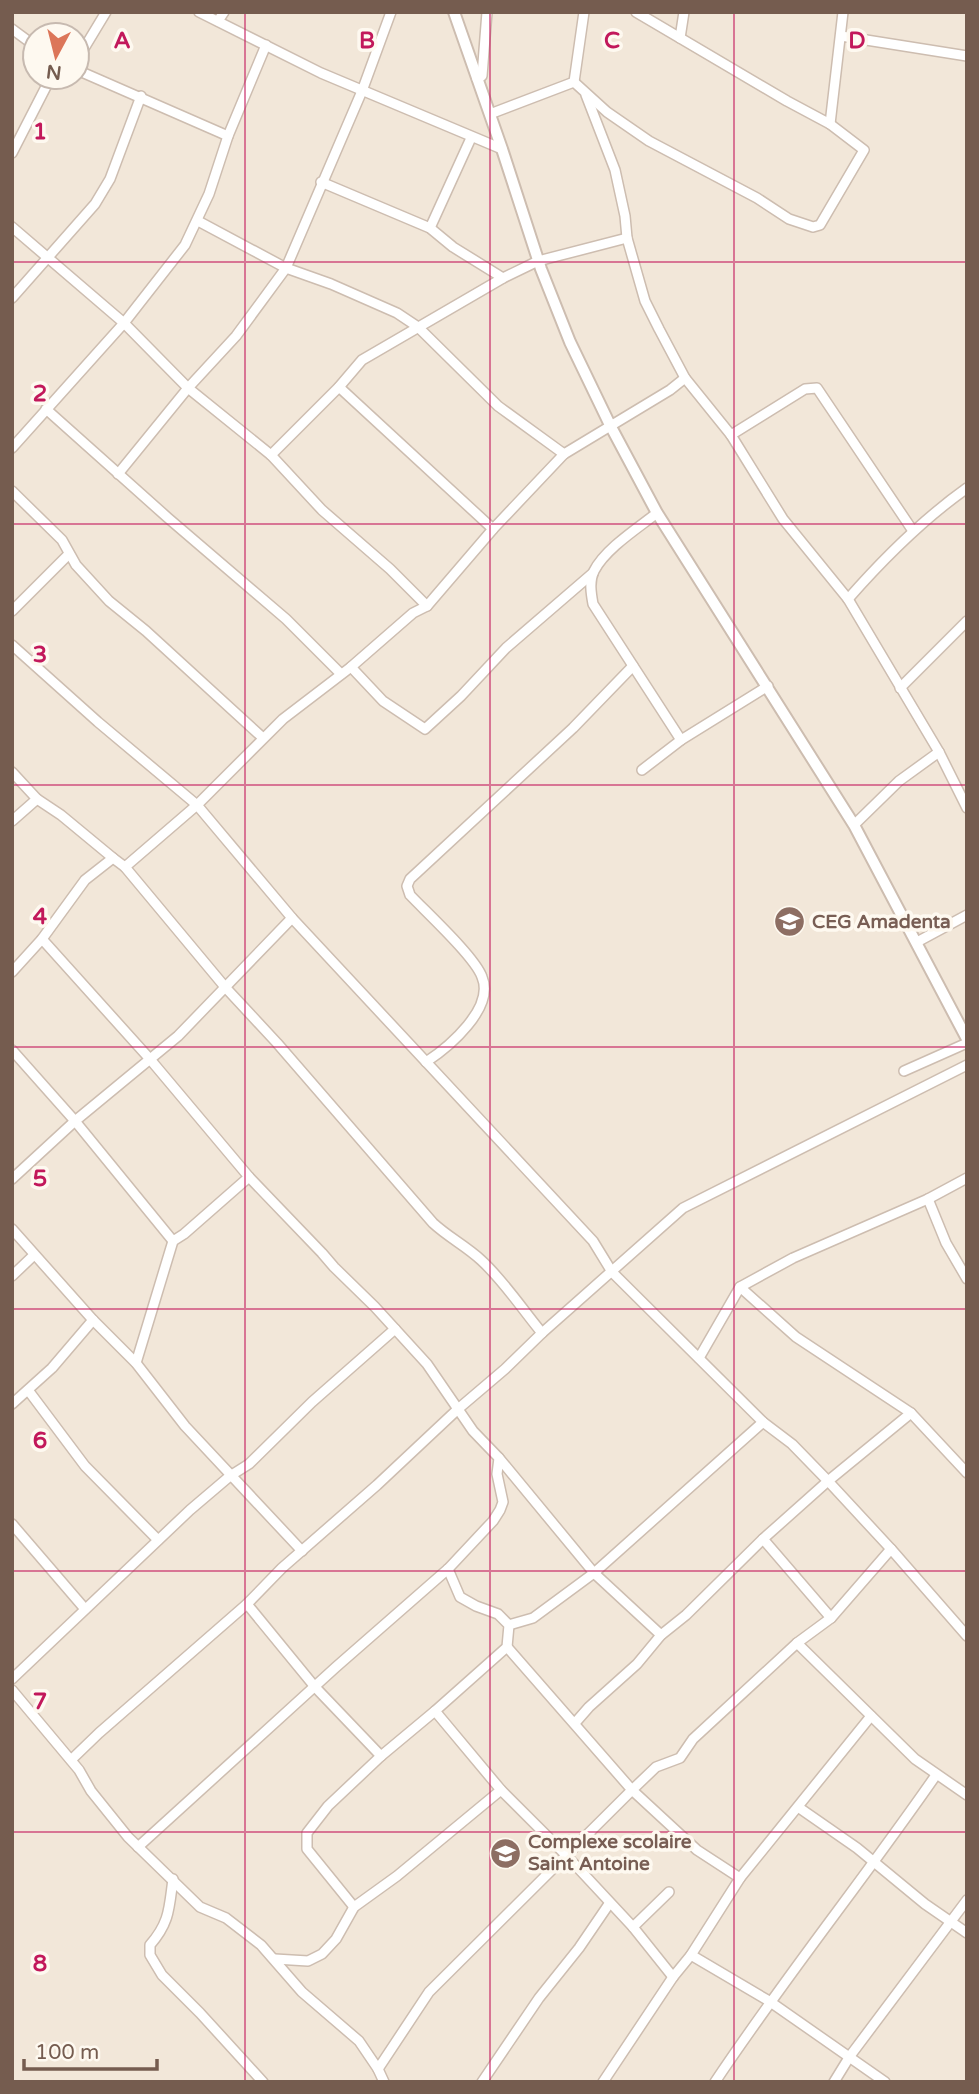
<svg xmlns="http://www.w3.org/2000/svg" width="979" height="2094" viewBox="0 0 979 2094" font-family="'Varela Round',sans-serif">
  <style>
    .residential { fill: #f2e7d9; fill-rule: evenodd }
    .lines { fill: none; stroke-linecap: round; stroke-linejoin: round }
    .minor-casing { stroke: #cdbdb0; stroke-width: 12 }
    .tertiary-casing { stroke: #cdbdb0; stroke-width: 14 }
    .minor { stroke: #fff; stroke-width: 9 }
    .tertiary { stroke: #fff; stroke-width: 10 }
    .grid { fill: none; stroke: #c2185b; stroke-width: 2; stroke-opacity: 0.55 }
    .labels { text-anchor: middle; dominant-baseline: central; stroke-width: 7; stroke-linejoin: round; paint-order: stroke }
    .education-label { font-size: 19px; font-weight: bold; fill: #785e54; stroke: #fef9f0; text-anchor: start }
    .grid-label { font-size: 23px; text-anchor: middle; font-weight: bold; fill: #c2185b; stroke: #fef9f0; stroke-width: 7; stroke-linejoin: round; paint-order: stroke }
  </style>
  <rect width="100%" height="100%" fill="#fbf5ea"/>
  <path class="residential" d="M12 12H967V2082H12ZM35 35H77V77H35Z"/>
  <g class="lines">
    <defs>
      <g id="minor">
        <polyline points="199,12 321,73 502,149"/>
        <polyline points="218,21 224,12"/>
        <polyline points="12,29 35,46"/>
        <polyline points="841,36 967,56"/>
        <polyline points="680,38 684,12"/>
        <polyline points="77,60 106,12"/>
        <polyline points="77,70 228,136"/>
        <polyline points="477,79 482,76 487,12"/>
        <polyline points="574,82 607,112 649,141 757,198 789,219 813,227 820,225 864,150 830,124 787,101 636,12"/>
        <polyline points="574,82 584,12"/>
        <polyline points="586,95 615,170 625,216 627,238 645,301 659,329 685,378 731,435 783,519 848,599 939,752 967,808"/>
        <polyline points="490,114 574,82"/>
        <polyline points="830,124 843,12"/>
        <polyline points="12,153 51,77"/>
        <polyline points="321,182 430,228 453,247 503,278"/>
        <polyline points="198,221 286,268 331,284 397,313 418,327 498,406 564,454"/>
        <polyline points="12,227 124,323 188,388 271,455 322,510 390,569 427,606"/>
        <polyline points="430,228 471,138"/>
        <polyline points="12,298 95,204 110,179 141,96"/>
        <polyline points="339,387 493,529"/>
        <polyline points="46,409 168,518 286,619 341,674"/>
        <polyline points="731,435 805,389 817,388 913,531"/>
        <polyline points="12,448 124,323 185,245 209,194 228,136 266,45"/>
        <polyline points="271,455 339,387 362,360 503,278 538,261 627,238"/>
        <polyline points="118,474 188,388 236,336 286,268 362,91 391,12"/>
        <polyline points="12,491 62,540 76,565 109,601 146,631 263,738"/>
        <path d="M657 513C638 528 605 549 594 571 589 581 591 593 593 604L681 740"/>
        <path d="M848 599C884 558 922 520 967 488"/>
        <polyline points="12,611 69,554"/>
        <polyline points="12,645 98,722 197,805 292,918 593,1241 612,1272 763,1422 792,1444 828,1481 891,1549 967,1636"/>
        <polyline points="351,667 383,701 425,729 461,696 506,648 593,573"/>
        <polyline points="900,688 967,621"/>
        <polyline points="642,770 681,740 768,686"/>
        <polyline points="12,772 37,799 61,815 113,858"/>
        <polyline points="12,821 37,799"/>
        <polyline points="854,825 899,781 939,752"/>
        <polyline points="125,867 197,805 283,719 351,667 413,613 427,606 493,529 564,454 670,390 685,378"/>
        <polyline points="42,939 149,1058 249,1177 322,1253 334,1267 375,1307 427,1364 473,1431 499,1458 497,1474 503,1502 500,1510 493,1521 448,1569 336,1667 138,1847"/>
        <polyline points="917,942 967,915"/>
        <path d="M12 972 42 939 85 880 113 858 125 867 225 987 277 1043 433 1223C448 1237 466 1246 481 1260 504 1281 522 1309 542 1333"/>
        <polyline points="12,1050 75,1121 173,1241"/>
        <path d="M426 1062C449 1047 495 1008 482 977 475 957 426 912 410 895L407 886 410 879 573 728 633 666"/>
        <polyline points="904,1071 967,1043"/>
        <polyline points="12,1179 75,1121 178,1036 292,918"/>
        <polyline points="928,1199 946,1243 967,1279"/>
        <polyline points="12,1229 93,1320 136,1363 185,1426 302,1551"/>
        <polyline points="12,1276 34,1255"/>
        <polyline points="740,1287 796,1337 911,1413 967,1473"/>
        <polyline points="699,1358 740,1287 793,1258 928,1199 967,1178"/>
        <polyline points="136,1363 173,1241 184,1234 249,1177"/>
        <polyline points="28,1390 85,1466 158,1540"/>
        <polyline points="12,1404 52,1368 93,1320"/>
        <polyline points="499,1458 594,1573 661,1635"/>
        <polyline points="12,1524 85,1609"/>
        <polyline points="763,1539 831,1618"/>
        <polyline points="448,1569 460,1597 476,1606 498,1614 509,1625 507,1647 435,1711 501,1790 565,1854 633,1927 673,1977"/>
        <polyline points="247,1604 315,1687 381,1756 435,1711"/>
        <polyline points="509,1625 533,1618 594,1573 763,1422"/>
        <polyline points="797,1643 915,1759 967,1795"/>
        <polyline points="12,1679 190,1510 230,1476 249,1464 312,1402 395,1329"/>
        <polyline points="12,1690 79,1770 91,1791 128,1837 200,1907 226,1918 261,1945 302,1992 359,2041 378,2069 384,2082"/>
        <polyline points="575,1723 589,1707 637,1664 661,1635 686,1615 763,1539 828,1481 911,1413"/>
        <polyline points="71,1760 99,1733 247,1604 282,1568 377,1485 458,1409 505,1369 542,1333 683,1208 967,1065"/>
        <polyline points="798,1807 857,1848 925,1904 967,1933"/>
        <polyline points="740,1878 697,1850 632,1790 656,1767 680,1758 693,1739 797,1643 831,1618 891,1549"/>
        <path d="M173 1879C169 1908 170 1922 150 1945V1955L162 1975 200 2013 263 2082"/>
        <polyline points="354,1907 307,1849 307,1833 328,1806 381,1756"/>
        <polyline points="633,1927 669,1892"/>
        <polyline points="691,1955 769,2001 885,2082"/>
        <polyline points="275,1959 308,1961 322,1954 336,1939 354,1907 397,1876 501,1790"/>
        <polyline points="378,2069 429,1992 632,1790 507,1647"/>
        <polyline points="482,2082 539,1998 579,1948 609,1904"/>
        <polyline points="603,2082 673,1977 691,1955 740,1878 871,1716"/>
        <path d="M715 2082C785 1977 864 1879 936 1775"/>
        <polyline points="834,2082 850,2056 967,1900"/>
      </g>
      <polyline id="tertiary" points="454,12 502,149 541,269 570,342 610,425 657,513 854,825 967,1039"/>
    </defs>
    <use href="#minor" class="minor-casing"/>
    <use href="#tertiary" class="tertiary-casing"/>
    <use href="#minor" class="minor"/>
    <use href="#tertiary" class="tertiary"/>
  </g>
  <path class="grid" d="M245 12V2082M490 12V2082M734 12V2082M12 262H967M12 524H967M12 785H967M12 1047H967M12 1309H967M12 1571H967M12 1832H967"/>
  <defs>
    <symbol id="school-disc" viewBox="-11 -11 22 22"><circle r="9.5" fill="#8d6e63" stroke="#fef9f0"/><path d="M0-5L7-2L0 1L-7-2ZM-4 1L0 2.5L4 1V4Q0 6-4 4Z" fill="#fff"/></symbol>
  </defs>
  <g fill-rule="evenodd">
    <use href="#school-disc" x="772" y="904" width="35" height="35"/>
    <use href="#school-disc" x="488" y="1836" width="35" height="35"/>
  </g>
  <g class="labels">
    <g class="education-label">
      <text x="812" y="922">CEG Amadenta</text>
      <text x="528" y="1842">Complexe scolaire<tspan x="528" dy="22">Saint Antoine</tspan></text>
    </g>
  </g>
  <g class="grid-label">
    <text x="122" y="48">A</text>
    <text x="367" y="48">B</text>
    <text x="612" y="48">C</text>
    <text x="857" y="48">D</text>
    <text x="40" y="139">1</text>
    <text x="40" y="401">2</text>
    <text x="40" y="662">3</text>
    <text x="40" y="924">4</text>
    <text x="40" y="1186">5</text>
    <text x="40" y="1448">6</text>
    <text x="40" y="1709">7</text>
    <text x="40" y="1971">8</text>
  </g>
  <rect width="979" height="2094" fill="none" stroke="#755c4f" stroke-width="28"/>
  <g transform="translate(56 56) rotate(187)"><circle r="33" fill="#fef9f0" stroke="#c7bab0" stroke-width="2"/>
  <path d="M0-5L12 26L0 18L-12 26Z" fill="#dc7659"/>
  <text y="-10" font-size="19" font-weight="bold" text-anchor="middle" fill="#755c4f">N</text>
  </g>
  <path d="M24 2059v10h133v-10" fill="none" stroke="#755c4f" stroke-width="3.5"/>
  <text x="35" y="2059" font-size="21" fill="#755c4f" stroke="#fef9f0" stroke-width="5" paint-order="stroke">100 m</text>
</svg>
